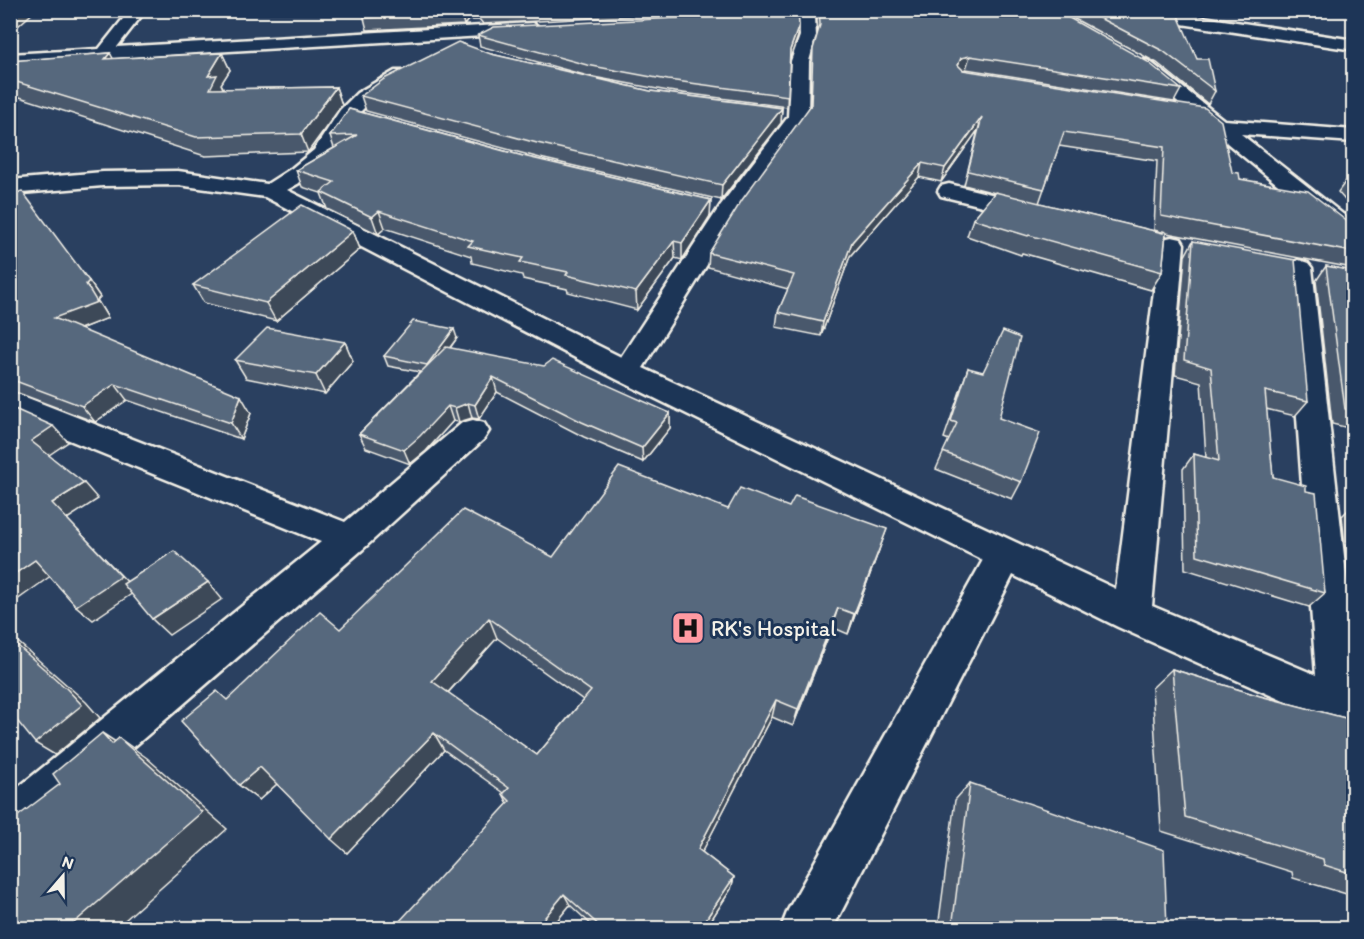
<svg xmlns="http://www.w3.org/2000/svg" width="1364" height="939" viewBox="0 0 1364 939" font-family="Itim,sans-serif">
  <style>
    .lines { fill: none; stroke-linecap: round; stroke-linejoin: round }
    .minor-casing { stroke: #f4f1e8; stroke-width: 5 }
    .minor { fill: #1d3557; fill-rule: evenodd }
    .wall { fill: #4a596c; stroke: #f4f1e8; stroke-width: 1.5; fill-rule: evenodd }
    .shaded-wall { fill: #3c4858; stroke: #f4f1e8; stroke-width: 1.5 }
    .building { fill: #56677d; stroke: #f4f1e8; stroke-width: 1.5; fill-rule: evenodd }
    .labels { text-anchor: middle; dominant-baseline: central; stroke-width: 6; stroke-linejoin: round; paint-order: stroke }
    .poi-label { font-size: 22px; fill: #f4f1e8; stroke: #1d3557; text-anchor: start }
  </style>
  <rect width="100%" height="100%" fill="#2a4060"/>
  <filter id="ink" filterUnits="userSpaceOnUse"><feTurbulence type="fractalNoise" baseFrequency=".0167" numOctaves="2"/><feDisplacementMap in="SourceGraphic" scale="12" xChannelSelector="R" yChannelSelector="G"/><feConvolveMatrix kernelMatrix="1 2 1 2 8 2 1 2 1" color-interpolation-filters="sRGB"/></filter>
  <g filter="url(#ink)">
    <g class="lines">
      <defs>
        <g id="minor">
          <polygon points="130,10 146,10 117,47 533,23 541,28 533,33 10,64 10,54 99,49"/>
          <polygon points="704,10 721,10 709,22 697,22 695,19"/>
          <polygon points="1115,10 1157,10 1354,40 1354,50 1122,15"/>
          <polygon points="807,12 815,17 816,36 809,61 808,117 739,213 643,368 1116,589 1160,244 1163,239 1172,237 1181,239 1184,244 1152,606 1316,675 1286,268 1290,263 1299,260 1308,263 1312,268 1354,646 1354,729 1324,719 1118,627 1013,575 833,928 781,928 788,910 983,560 616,379 265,197 178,185 103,186 10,194 10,180 103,172 178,171 267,184 292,168 314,150 340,110 357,93 395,71 407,71 410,75 407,79 371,101 355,117 329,158 308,178 287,190 621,357 720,206 788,117 791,61 800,36 799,17"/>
          <polygon points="1143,60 1149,61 1224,120 1354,130 1354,142 1241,134 1354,223 1354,242 1345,240 1137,69 1134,65 1137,61"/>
          <polygon points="949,184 1040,206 1044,211 1040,216 1032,218 941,196 938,191 941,186"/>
          <polygon points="10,391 345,522 462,423 473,420 484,423 489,431 484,439 363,549 26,840 10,847 10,794 321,542 42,429 10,414"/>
        </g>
      </defs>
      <use href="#minor" class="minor-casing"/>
      <use href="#minor" class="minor"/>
    </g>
    <g class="wall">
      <polygon points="366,10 744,10 483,24 480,20 468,20 464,25 367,30 364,18"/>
      <path d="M819 10 1181 89 1174 102 966 69 963 70 1232 172 1240 179 1353 226V268L1166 233 1162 272 1151 290 1022 253 1021 255 967 236 973 219 995 193 964 185 978 130 941 182 919 177 850 256 821 336 776 327 778 312 788 289 708 267 709 253 810 107 811 61 813 49 818 31 817 21ZM1059 146 1157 161 1154 230 1162 232V233L1039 203Z"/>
      <polygon points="1058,10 1160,10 1197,59 1215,91 1208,104 1157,63"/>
      <polygon points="799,25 798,36 789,59 787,107 668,91 588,76 480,46 478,35"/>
      <polygon points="110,53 113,59 222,53 230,70 221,84 224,89 336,87 342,105 308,152 205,156 10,94 10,56 14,61"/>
      <polygon points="491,54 650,91 782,108 781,123 721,200 540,158 366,111 361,96"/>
      <polygon points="349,109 523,156 711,200 710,216 682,260 675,258 637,310 568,292 567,289 523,279 522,275 472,263 471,256 385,228 378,234 327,209 321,193 302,187 296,170 334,148 330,136"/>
      <polygon points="1348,178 1353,179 1353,221 1345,213 1350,206 1338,192"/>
      <polygon points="10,196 89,281 100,297 97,300 108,318 80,329 251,413 241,439 127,400 95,422 10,390"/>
      <polygon points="353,231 360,249 276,321 204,303 193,285"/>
      <polygon points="1193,241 1308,401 1295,416 1266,409 1273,477 1306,491 1325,593 1309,607 1185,569 1183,469 1194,454 1206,458 1201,382 1175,375 1185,256"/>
      <polygon points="1326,266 1353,271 1353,429 1332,424 1316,281"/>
      <polygon points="457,338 450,348 670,413 670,428 643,462 584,437 497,392 479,419 472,418 459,422 453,421 426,451 410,464 366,448 359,434 420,372 388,366 384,356"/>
      <polygon points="345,342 353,361 325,394 246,378 235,360"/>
      <polygon points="968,368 1021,482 1012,499 936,469 949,440 944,438"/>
      <polygon points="1353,505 1353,623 1342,516"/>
      <path d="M728 509 879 550 848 634 832 627 793 726 772 717 702 852 734 877 731 889 706 928H595L570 905 551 928H403L508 804 503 794 504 793 444 750 347 853 277 784 259 800 239 785 227 700 340 629 553 557ZM497 638 583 700 537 755 448 693Z"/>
      <polygon points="1172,669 1260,696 1353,720 1353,896 1293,878 1292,872 1161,831 1152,688"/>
      <polygon points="970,783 1167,928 938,928 955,800"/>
    </g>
    <g class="shaded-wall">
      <polygon points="10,10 36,10 10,33"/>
      <polygon points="464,10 466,10 468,20 464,25 461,13"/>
      <polygon points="799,25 798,36 789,61 790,50"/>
      <polygon points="110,53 120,71 105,59"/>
      <polygon points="222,53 230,70 221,84 225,93 210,89 208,76"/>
      <polygon points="970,56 966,69 958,71 958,65 961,58"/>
      <polygon points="336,87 342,105 308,152 301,134"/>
      <polygon points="782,108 781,123 721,200 722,185"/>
      <polygon points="982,117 978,130 941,182 945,168"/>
      <polygon points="922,163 919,177 850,256 821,336 823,322 852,242"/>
      <polygon points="711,200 710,216 682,260 682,243"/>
      <polygon points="379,211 385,228 378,234 372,217"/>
      <polygon points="353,231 360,249 276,321 266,303"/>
      <polygon points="674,241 675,258 637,310 636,292"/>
      <polygon points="89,281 100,297 97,300 108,318 67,334 54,318"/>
      <polygon points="454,329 457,338 430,374 427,365"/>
      <polygon points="345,342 353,361 325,394 316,375"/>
      <polygon points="493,377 497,392 479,419 475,405"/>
      <polygon points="115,384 127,400 95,422 82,406"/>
      <polygon points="241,396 251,413 241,439 231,423"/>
      <polygon points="468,403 472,418 459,422 455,408"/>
      <polygon points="448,406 453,421 426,451 410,464 404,450"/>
      <polygon points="670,413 670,428 643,462 642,448"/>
      <polygon points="53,426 68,442 46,457 31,441"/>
      <polygon points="84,483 98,499 67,519 136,591 93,620 76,606 52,503"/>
      <polygon points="887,529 879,550 848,634 854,614"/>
      <polygon points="35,560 52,575 10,605 10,577"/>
      <polygon points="208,582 222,599 169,635 152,619"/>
      <polygon points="838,608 832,627 793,726 798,709"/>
      <polygon points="489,618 497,638 442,699 432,681"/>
      <polygon points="10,635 86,702 100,718 55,755 35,743"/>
      <polygon points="776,700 772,717 697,862 698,849"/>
      <polygon points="102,733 131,752 112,744"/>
      <polygon points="434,733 444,750 347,853 331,839"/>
      <polygon points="119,738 147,758 227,829 116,928 68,928"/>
      <polygon points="260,767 278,783 259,800 239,785"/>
      <polygon points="734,877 731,889 706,928 700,928"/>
      <polygon points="564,894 570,905 551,928 536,928"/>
    </g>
    <g class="building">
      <polygon points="366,10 464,10 461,13 364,18"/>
      <polygon points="480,10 510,10 481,12"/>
      <polygon points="819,10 1055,10 1148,62 1181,89 970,56 961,58 958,65 963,70 1205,108 1221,121 1232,172 1239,173 1240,179 1308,191 1353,226 1353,252 1161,216 1164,147 1064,132 1044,189 968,171 982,117 945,168 922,163 852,242 823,322 778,312 794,275 709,253 742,200 811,105 813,49 820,25"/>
      <polygon points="1084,10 1160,10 1177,13 1197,59 1208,59 1215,91 1163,51"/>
      <polygon points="798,12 799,25 790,50 788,96 668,80 587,65 478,35 494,27"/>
      <polygon points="458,42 491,54 650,91 782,108 722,185 537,143 361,96 384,79"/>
      <polygon points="110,53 105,59 222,53 208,76 217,75 210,89 336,87 301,134 196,137 10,80 10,61"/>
      <polygon points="349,109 523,156 711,200 682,243 674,241 636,292 566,275 568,272 520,262 523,258 468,246 473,241 379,211 372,217 321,192 334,182 296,170 357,135 330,136"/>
      <polygon points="1348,178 1353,179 1353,185"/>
      <polygon points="22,191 89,281 86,284 97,302 54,318 241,396 231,423 115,384 82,406 10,379 10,196"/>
      <polygon points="995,192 1163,233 1163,231 1166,232 1162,272 1029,235 1028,236 973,219"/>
      <polygon points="302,205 353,231 266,303 193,285"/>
      <polygon points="1193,241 1295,260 1308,401 1265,391 1273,477 1306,486 1306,491 1316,493 1325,593 1197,555 1194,454 1219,461 1211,368 1184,360"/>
      <polygon points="1326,266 1353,271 1353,411 1345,409"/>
      <polygon points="413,321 454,329 427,365 384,356"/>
      <polygon points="267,328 345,342 316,375 235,360"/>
      <polygon points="1003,331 1020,338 999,418 1040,433 1021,482 943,452 957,423 951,421 968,368 983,372"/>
      <polygon points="446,347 544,366 552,360 670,413 642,448 582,422 493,377 475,405 468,403 455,408 448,406 420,436 404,450 359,434"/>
      <polygon points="10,407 53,426 31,441 84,483 52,503 121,576 76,606 35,560 10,577"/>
      <path d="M619 467 728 509 740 488 789 507 795 496 887 529 854 614 838 608 798 709 776 700 698 849 734 877 700 928H602L564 894 536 928H403L398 923 510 801 503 794 509 788 434 733 331 839 260 767 239 785 181 721 217 691 227 700 320 612 340 629 463 510 553 557ZM489 618 591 691 537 755 432 681Z"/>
      <polygon points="174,551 208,582 152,619 123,584"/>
      <polygon points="10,639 67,689 82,705 35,743 10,712"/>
      <polygon points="1172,669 1260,696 1353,720 1353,874 1324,865 1323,859 1185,817"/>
      <polygon points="102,733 112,744 119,738 202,812 68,928 10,928 10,822 60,784 53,774"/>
      <polygon points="970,783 1164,850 1167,928 952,928"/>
    </g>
  </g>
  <defs>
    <symbol id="hospital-square" viewBox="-11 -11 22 22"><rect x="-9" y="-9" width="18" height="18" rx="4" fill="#ff9aa2" stroke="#1d3557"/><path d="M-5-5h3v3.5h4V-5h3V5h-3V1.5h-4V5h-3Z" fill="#111"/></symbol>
  </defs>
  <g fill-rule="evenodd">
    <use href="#hospital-square" x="669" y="609" width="38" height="38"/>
  </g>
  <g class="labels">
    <g class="poi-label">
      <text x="711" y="628">RK's Hospital</text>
    </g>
  </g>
  <rect width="1364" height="939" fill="none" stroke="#1d3557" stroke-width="36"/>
  <rect x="18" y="18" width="1328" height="903" fill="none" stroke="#f4f1e8" stroke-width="2" filter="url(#ink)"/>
  <g transform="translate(63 876) rotate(20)" stroke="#1d3557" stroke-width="4.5" paint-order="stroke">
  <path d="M0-4.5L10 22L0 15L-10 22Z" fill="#f4f1e8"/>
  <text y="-9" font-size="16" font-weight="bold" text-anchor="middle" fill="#f4f1e8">N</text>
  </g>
</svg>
